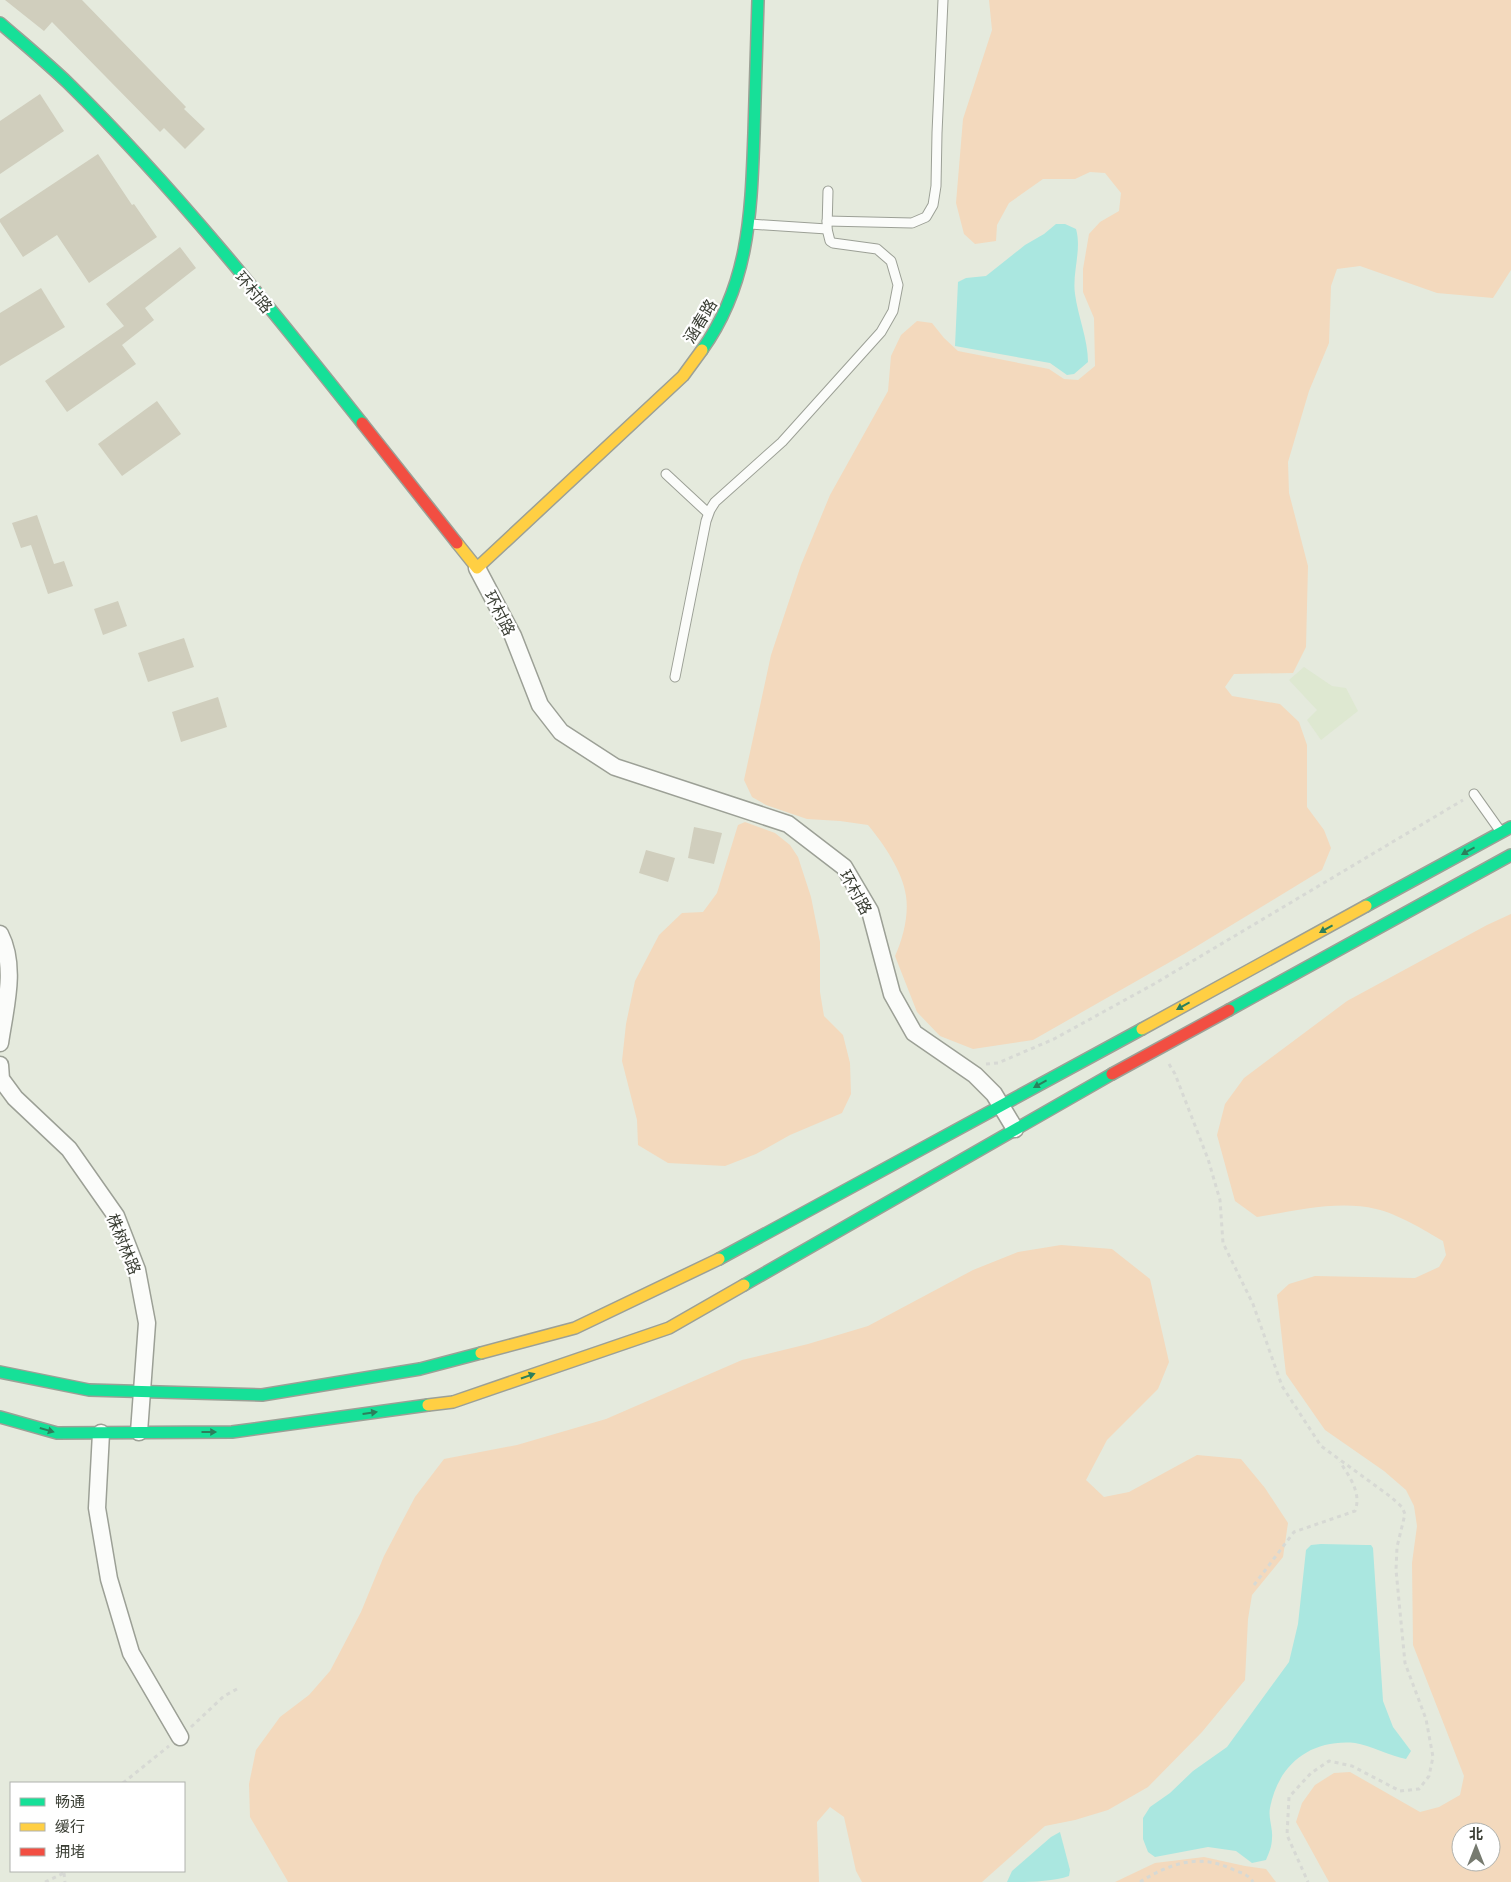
<svg xmlns="http://www.w3.org/2000/svg" width="1511" height="1882" viewBox="0 0 1511 1882" font-family="Inter,'Noto Sans SC',sans-serif">
  <style>
    .built { fill: #dee8d1 }
    .green { fill: #f3d9bd; fill-rule: evenodd }
    .water { fill: #aae7e0 }
    .building { fill: #d0cebd }
    .lines { fill: none; stroke-linecap: round; stroke-linejoin: round }
    .lane-casing { stroke: #9ca096; stroke-width: 11 }
    .street-casing { stroke: #9ca096; stroke-width: 19 }
    .fast-casing { stroke: #9ca096; stroke-width: 14 }
    .slow-casing { stroke: #9ca096; stroke-width: 14 }
    .jam-casing { stroke: #9ca096; stroke-width: 14 }
    .path { stroke: #d7d9d4; stroke-width: 3; stroke-dasharray: 4 4; stroke-linecap: butt }
    .lane { stroke: #fbfcfa; stroke-width: 9 }
    .street { stroke: #fbfcfa; stroke-width: 16 }
    .fast { stroke: #16e098; stroke-width: 11 }
    .slow { stroke: #ffcf43; stroke-width: 11 }
    .jam { stroke: #f24e42; stroke-width: 11 }
    .oneway { fill: #2c7f5c }
    .labels { text-anchor: middle; dominant-baseline: central; stroke-width: 4.5; stroke-linejoin: round; paint-order: stroke }
    .street-label { font-size: 16px; fill: #3a3e34; stroke: #fff }
  </style>
  <rect width="100%" height="100%" fill="#e5eadd"/>
  <polygon class="built" points="1304,667 1332,686 1346,688 1358,711 1321,740 1307,720 1317,710 1289,680"/>
  <g class="green">
    <path d="M989 0H1511V270L1493 298 1437 293 1360 266 1337 269 1331 286 1329 343 1309 391 1288 462 1289 493 1308 566 1306 647 1293 673 1234 674 1225 687 1232 696 1280 704 1299 722 1307 745V807L1324 830 1331 848 1322 870 1184 954 1033 1040 973 1049 940 1036 917 1012 895 956C903 939 909 915 906 896 903 872 883 843 868 825L840 821 807 819 766 805 752 797 744 780 771 655 801 565 830 495 888 391 891 356 901 335 917 321 932 323 944 338 958 351 1049 369 1064 379 1078 380 1095 366 1094 318 1083 292V269L1089 234 1100 222 1119 211 1121 193 1105 173 1090 172 1075 179H1043L1009 203 997 225 996 241 975 244 964 234 956 203 963 119 992 30Z"/>
    <polygon points="745,822 775,833 790,845 798,857 811,897 820,942 820,992 824,1016 843,1035 850,1063 851,1094 842,1113 790,1135 756,1154 725,1166 668,1163 638,1145 637,1120 622,1061 626,1024 635,981 659,935 682,913 703,912 717,893 738,825"/>
    <path d="M1511 914V1882H1329L1296 1822 1302 1803 1315 1785 1334 1773 1350 1772 1420 1812 1439 1807 1460 1795 1464 1776 1413 1645 1412 1563 1417 1526 1414 1506 1406 1490 1384 1471 1325 1430 1286 1374 1277 1295 1289 1284 1315 1276 1415 1278 1439 1267 1446 1255 1443 1241C1424 1230 1398 1214 1376 1209 1338 1200 1295 1211 1257 1217L1235 1201 1217 1135 1225 1104 1244 1078 1347 1001 1487 925ZM1461 1832H1491V1862H1461Z"/>
    <polygon points="1061,1245 1112,1249 1150,1279 1169,1362 1158,1389 1107,1440 1086,1480 1104,1497 1129,1492 1197,1455 1241,1459 1265,1488 1288,1523 1283,1557 1252,1595 1248,1619 1245,1680 1202,1732 1148,1787 1108,1810 1075,1820 1045,1826 982,1882 862,1882 856,1871 844,1817 830,1807 817,1822 819,1882 288,1882 287,1880 250,1817 249,1784 256,1750 280,1717 309,1695 330,1671 361,1612 384,1556 415,1497 444,1459 517,1445 606,1419 742,1360 808,1344 868,1326 973,1270 1018,1252"/>
    <polygon points="1204,1857 1245,1866 1266,1869 1276,1882 1115,1882 1155,1863"/>
  </g>
  <g class="water">
    <path d="M1056 224H1065L1076 229C1082 250 1072 272 1075 294 1078 317 1088 339 1088 362L1074 374 1067 375 1050 363 955 346 958 282 966 278 986 276 1025 245 1044 234Z"/>
    <path d="M1321 1544 1366 1545H1371L1373 1548 1383 1701 1393 1727 1411 1751 1406 1759C1390 1756 1370 1745 1355 1743 1310 1739 1278 1765 1270 1808 1268 1818 1273 1828 1272 1838 1272 1846 1269 1853 1266 1860L1252 1863 1236 1851 1208 1847 1155 1857 1148 1852 1143 1839V1818L1150 1807 1170 1793 1193 1771 1227 1747 1289 1662 1298 1624 1306 1550 1311 1545Z"/>
    <path d="M1060 1832 1070 1870 1069 1876C1053 1882 1026 1882 1007 1882L1012 1871 1051 1837Z"/>
  </g>
  <g class="building">
    <polygon points="5,0 82,0 186,107 184,109 205,129 185,149 164,128 160,132 52,22 44,31"/>
    <polygon points="40,94 64,131 0,174 0,121"/>
    <polygon points="98,154 132,205 134,204 157,237 89,283 57,235 23,257 0,222 0,219"/>
    <polygon points="180,247 196,268 145,308 154,320 122,345 136,364 67,412 45,381 124,326 106,304"/>
    <polygon points="41,288 65,327 0,366 0,313"/>
    <polygon points="157,401 181,434 122,476 98,444"/>
    <polygon points="37,515 54,564 64,561 73,586 48,594 31,545 21,548 12,523"/>
    <polygon points="118,601 127,626 103,635 94,609"/>
    <polygon points="184,638 194,667 148,682 138,653"/>
    <polygon points="218,697 227,727 181,742 172,712"/>
    <polygon points="694,827 722,833 714,864 688,858"/>
    <polygon points="646,850 675,858 668,882 639,873"/>
  </g>
  <g class="lines">
    <defs>
      <g id="lane">
        <polyline points="827,221 912,223 926,217 933,205 936,186 937,133 943,0"/>
        <polyline points="750,224 827,229"/>
        <polyline points="666,474 708,513"/>
        <polyline points="675,677 706,521 710,510 715,502 782,442 881,332 893,311 898,285 891,261 877,249 833,243 830,241 827,229 828,191"/>
        <polyline points="1474,794 1501,832"/>
      </g>
      <g id="street">
        <polyline points="477,568 513,636 540,705 561,732 615,767 788,824 844,867 870,911 892,994 914,1033 975,1075 994,1094 1015,1129"/>
        <path d="M0 934C17 967 5 1008 0 1043"/>
        <polyline points="0,1065 1,1079 15,1098 69,1149 116,1216 137,1270 147,1323 139,1432"/>
        <polyline points="101,1433 97,1508 109,1579 131,1653 180,1737"/>
      </g>
      <g id="fast">
        <path d="M0 23C23 43 46 62 68 83 175 188 269 306 362 423"/>
        <path d="M702 350C750 283 751 211 754 133 755 88 757 44 758 0"/>
        <polyline points="1366,906 1511,827"/>
        <polyline points="1229,1010 1511,855"/>
        <polyline points="719,1259 1142,1029"/>
        <polyline points="744,1285 1112,1074"/>
        <polyline points="0,1372 89,1390 262,1395 420,1369 481,1353"/>
        <polyline points="0,1417 57,1433 232,1432 428,1405"/>
      </g>
      <g id="slow">
        <polyline points="457,543 477,568 683,376 702,350"/>
        <polyline points="1142,1029 1366,906"/>
        <polyline points="481,1353 575,1328 719,1259"/>
        <polyline points="428,1405 453,1402 669,1328 744,1285"/>
      </g>
      <g id="jam">
        <polyline points="362,423 457,543"/>
        <polyline points="1112,1074 1229,1010"/>
      </g>
    </defs>
    <use href="#lane" class="lane-casing"/>
    <use href="#street" class="street-casing"/>
    <use href="#fast" class="fast-casing"/>
    <use href="#slow" class="slow-casing"/>
    <use href="#jam" class="jam-casing"/>
    <g class="path">
      <polyline points="986,1064 998,1063 1054,1039 1154,984 1463,800"/>
      <polyline points="1169,1064 1175,1074 1208,1159 1220,1200 1223,1243 1253,1304 1282,1386 1321,1446 1391,1497 1402,1507 1405,1514 1397,1547 1396,1570 1405,1663 1426,1719 1433,1757 1429,1776 1419,1789 1400,1791 1352,1766 1329,1761 1311,1773 1289,1797 1287,1835 1308,1882"/>
      <path d="M1254 1585 1294 1532 1355 1511C1362 1493 1349 1476 1340 1462"/>
      <polyline points="191,1727 224,1696 237,1689"/>
      <polyline points="123,1783 169,1746"/>
      <polyline points="64,1873 65,1882"/>
      <polyline points="45,1882 64,1873"/>
      <path d="M1140 1882C1170 1863 1200 1853 1234 1870 1242 1873 1249 1875 1253 1882"/>
    </g>
    <use href="#lane" class="lane"/>
    <use href="#street" class="street"/>
    <use href="#fast" class="fast"/>
    <use href="#slow" class="slow"/>
    <use href="#jam" class="jam"/>
  </g>
  <defs><path id="oneway-solid" d="M-6-.8H1V-3.2L6.5 0L1 3.2V.8H-6Z" transform="scale(1.25)"/></defs>
  <g class="oneway">
    <use href="#oneway-solid" transform="translate(1468 851) rotate(151)"/>
    <use href="#oneway-solid" transform="translate(1326 929) rotate(151)"/>
    <use href="#oneway-solid" transform="translate(1183 1006) rotate(151)"/>
    <use href="#oneway-solid" transform="translate(1040 1084) rotate(151)"/>
    <use href="#oneway-solid" transform="translate(528 1376) rotate(-19)"/>
    <use href="#oneway-solid" transform="translate(370 1413) rotate(-8)"/>
    <use href="#oneway-solid" transform="translate(47 1430) rotate(16)"/>
    <use href="#oneway-solid" transform="translate(209 1432)"/>
  </g>
  <g class="labels">
    <g class="street-label">
      <text transform="translate(254 292) rotate(50)">环村路</text>
      <text transform="translate(700 321) rotate(-59)">涵春路</text>
      <text transform="translate(500 613) rotate(63)">环村路</text>
      <text transform="translate(856 892) rotate(61)">环村路</text>
      <text transform="translate(124 1244) rotate(68)">株树林路</text>
    </g>
  </g>
  <rect x="10" y="1782" width="175" height="90" fill="#ffffff" stroke="#b0b2ae"/>
  <rect x="20" y="1798" width="25" height="8" fill="#16e098" stroke="#b0b2ae"/>
  <text x="55" y="1807" font-size="15" fill="#3a3e34">畅通</text>
  <rect x="20" y="1823" width="25" height="8" fill="#ffcf43" stroke="#b0b2ae"/>
  <text x="55" y="1832" font-size="15" fill="#3a3e34">缓行</text>
  <rect x="20" y="1848" width="25" height="8" fill="#f24e42" stroke="#b0b2ae"/>
  <text x="55" y="1857" font-size="15" fill="#3a3e34">拥堵</text>
  <g transform="translate(1476 1847)"><circle r="24" fill="#ffffff" stroke="#b0b2ae"/>
  <path d="M0-4L9 19L0 12L-9 19Z" fill="#767a6f"/>
  <text y="-8" font-size="14" font-weight="bold" text-anchor="middle" fill="#3a3e34">北</text>
  </g>
</svg>
